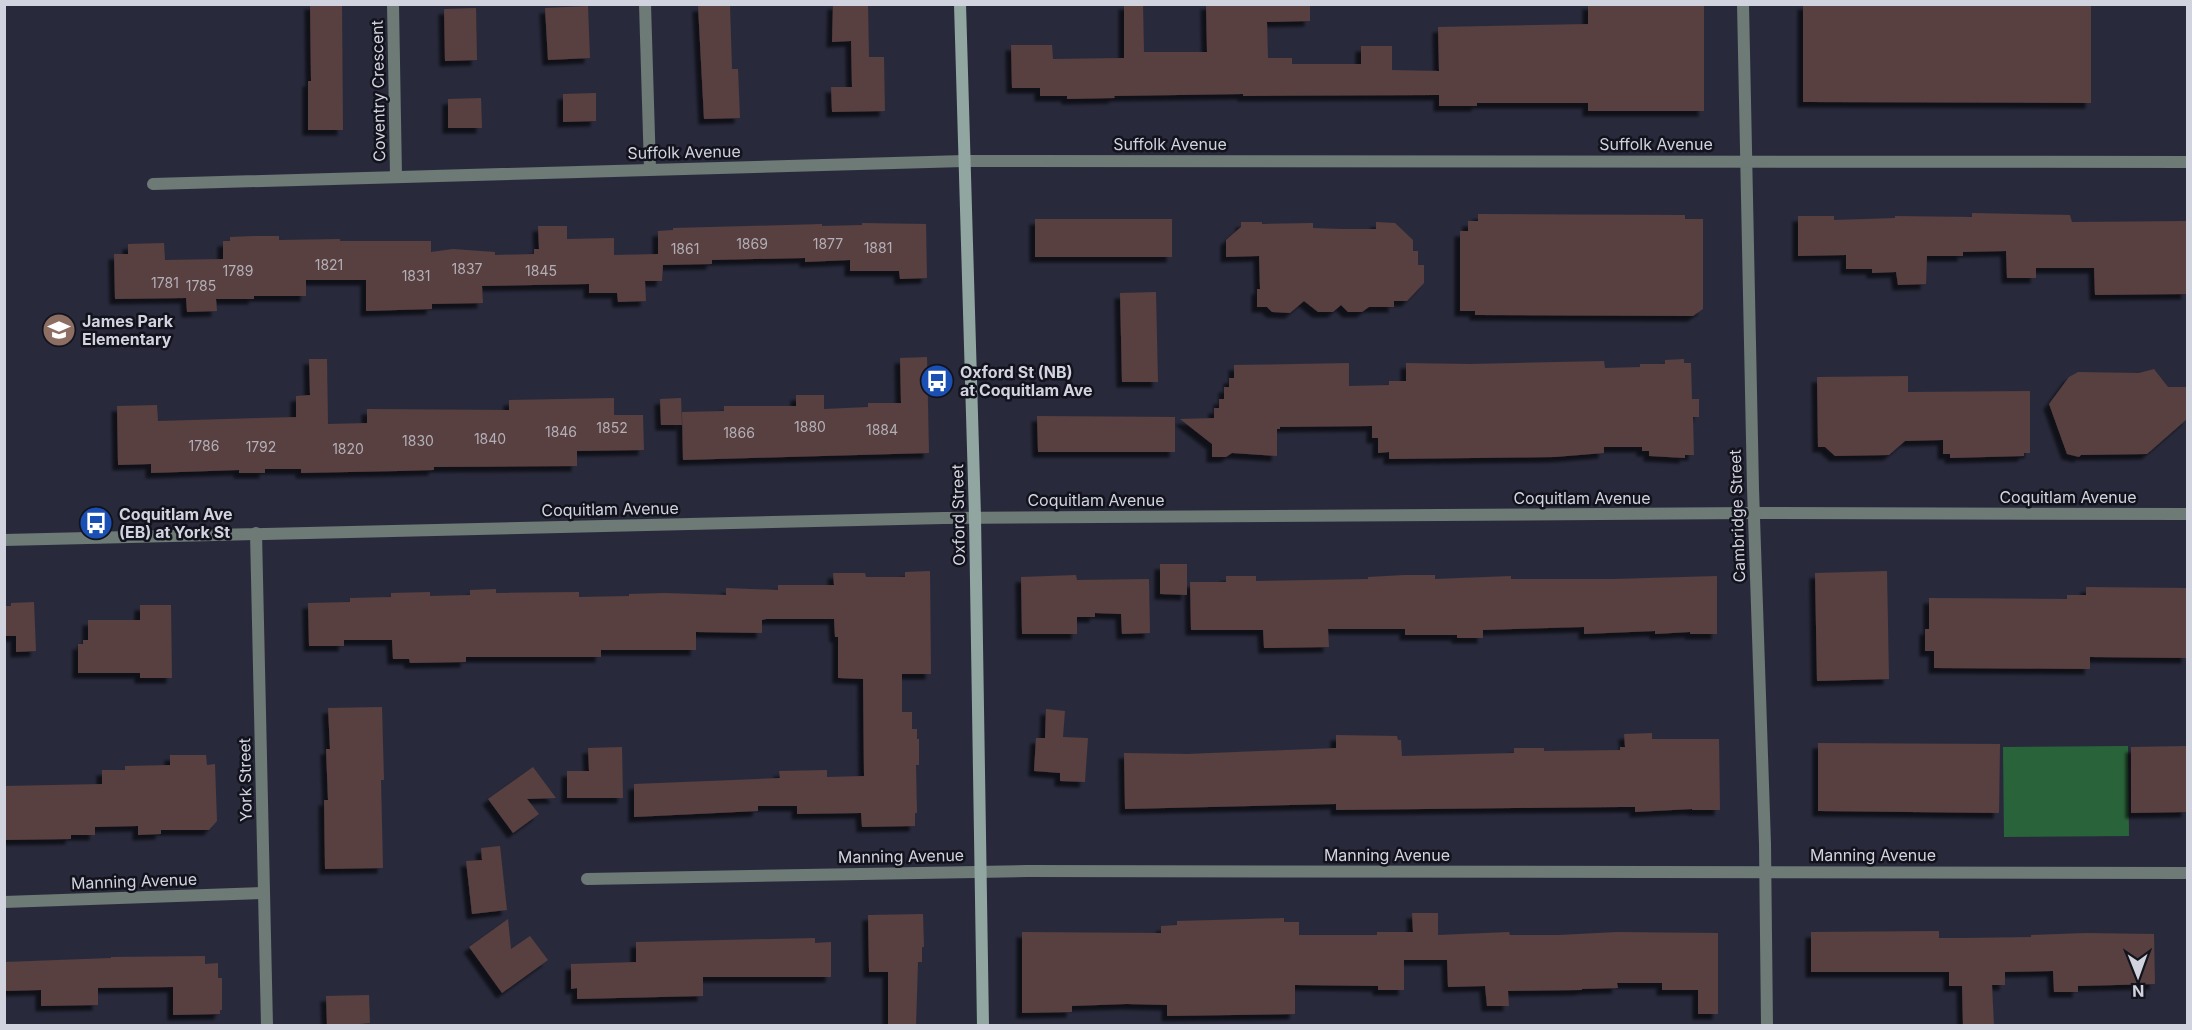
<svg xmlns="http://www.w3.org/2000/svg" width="2192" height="1030" viewBox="0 0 2192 1030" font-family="Inter,sans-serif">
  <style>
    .green { fill: #296339 }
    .building { fill: #583f3f; filter: url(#shadow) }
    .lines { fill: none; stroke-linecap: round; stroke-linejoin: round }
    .minor { stroke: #6d7a76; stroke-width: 12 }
    .tertiary { stroke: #6d7a76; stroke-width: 12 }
    .secondary { stroke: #92a6a1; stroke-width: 12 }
    .labels { text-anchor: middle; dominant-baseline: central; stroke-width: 5; stroke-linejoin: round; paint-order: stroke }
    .number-label { font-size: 14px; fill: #b3aeb7 }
    .street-label { font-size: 16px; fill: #d1d3df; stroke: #12131c }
    .poi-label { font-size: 16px; font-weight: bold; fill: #d1d3df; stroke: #12131c; text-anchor: start }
  </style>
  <defs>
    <filter id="shadow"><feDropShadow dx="-5.5" dy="5.5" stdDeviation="1.5" flood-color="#0009"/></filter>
  </defs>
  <rect width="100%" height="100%" fill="#282a3c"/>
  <polygon class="green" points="2128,746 2129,836 2004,837 2003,747"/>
  <g class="building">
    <polygon points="310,4 342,4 343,130 308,130 308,81 311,81"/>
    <polygon points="833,4 868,4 869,57 884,57 885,111 832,112 831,87 852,87 851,41 832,42"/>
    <polygon points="1124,4 1143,4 1144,52 1207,52 1206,4 1310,4 1310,21 1267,22 1268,58 1292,58 1292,64 1361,64 1361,46 1392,46 1392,70 1439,71 1438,27 1588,24 1588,4 1704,4 1704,111 1588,111 1588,103 1477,103 1477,106 1439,106 1439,95 1243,96 1243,94 1114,96 1115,98 1067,99 1067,96 1040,96 1040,88 1012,88 1011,45 1052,45 1053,59 1124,58"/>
    <polygon points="1803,4 2091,4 2091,103 1803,102"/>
    <polygon points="730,5 732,69 738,69 740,118 704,119 698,6"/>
    <polygon points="588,6 590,58 548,60 545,8"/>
    <polygon points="476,8 477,60 445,61 444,9"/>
    <polygon points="596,93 596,121 563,122 563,94"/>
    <polygon points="481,98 482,128 448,128 448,99"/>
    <polygon points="1972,213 2070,215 2072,222 2187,221 2187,294 2095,295 2094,268 2036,268 2036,278 2007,278 2006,251 1963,252 1963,256 1927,256 1926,284 1898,285 1896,272 1872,273 1872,269 1846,269 1846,255 1798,256 1798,216 1834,216 1834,220 1895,218 1895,216 1972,217"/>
    <polygon points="1478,214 1685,215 1685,219 1703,219 1703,309 1693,316 1475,315 1475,311 1460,311 1460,231 1468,231 1468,221 1478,221"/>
    <rect x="1035" y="219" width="137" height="38"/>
    <polygon points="1241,222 1262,222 1262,224 1313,223 1313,228 1341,229 1376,229 1376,222 1395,223 1413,240 1413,251 1418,251 1418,265 1424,265 1424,283 1407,301 1394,301 1394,307 1369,307 1362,312 1348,312 1341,305 1333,312 1318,312 1304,301 1290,313 1272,312 1267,307 1257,307 1257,289 1260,289 1259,256 1226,257 1226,240 1241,227"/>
    <polygon points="862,223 926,224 927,278 900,279 899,271 850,271 850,260 805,262 805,258 712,260 712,264 663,265 662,281 645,281 646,301 618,302 617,293 589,293 589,284 482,286 483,303 432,304 432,309 366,311 366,280 306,280 306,296 254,296 254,299 216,299 217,311 187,312 186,298 115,299 114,254 128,254 128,244 164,243 165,260 223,259 223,241 230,241 230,237 253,236 279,236 279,240 340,239 340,241 431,241 431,252 453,249 495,252 495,255 534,254 534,249 539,249 538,226 567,226 567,239 614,238 614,255 658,254 658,231 673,230 673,228 822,224 822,226 862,225"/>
    <polygon points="1156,292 1158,382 1122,382 1120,293"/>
    <polygon points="927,357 929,453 683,460 682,412 724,411 724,406 796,406 796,395 824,395 824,409 868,407 868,403 901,403 900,358"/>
    <polygon points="309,359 327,359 328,424 367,423 367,409 509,410 509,400 614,398 614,415 643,415 644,450 577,451 577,466 434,467 434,470 399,471 301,473 301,469 265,469 265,473 239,473 239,470 151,473 151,464 118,465 117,406 157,405 158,421 296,417 296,396 310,395"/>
    <polygon points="1684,359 1684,363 1691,363 1692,399 1699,399 1699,417 1693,417 1694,455 1685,455 1685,458 1649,456 1649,451 1642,451 1642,447 1604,447 1604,453 1555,457 1389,459 1389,452 1378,453 1378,438 1372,438 1372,426 1280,427 1280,429 1277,429 1277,456 1232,453 1226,457 1212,457 1212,444 1180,419 1214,418 1214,408 1219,408 1219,399 1224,399 1224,387 1229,387 1229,378 1234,378 1234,365 1349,363 1349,386 1389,385 1389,381 1406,381 1406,363 1470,364 1604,361 1605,368 1640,367 1640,364 1665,364 1665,360"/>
    <polygon points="2154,369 2168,387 2187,387 2187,419 2147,454 2081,455 2079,457 2067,454 2049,404 2069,377 2078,372 2139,373"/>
    <polygon points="1908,376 1908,392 2030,391 2030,453 2024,453 2024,456 1950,458 1950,454 1943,454 1943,440 1905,441 1889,455 1835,456 1825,447 1818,447 1817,377"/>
    <polygon points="681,398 682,425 661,425 660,399"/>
    <polygon points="1037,416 1175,417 1175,452 1038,452"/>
    <polygon points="1160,564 1187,564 1187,595 1160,594"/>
    <polygon points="930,571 931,674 902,674 902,712 912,712 912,729 917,729 917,739 919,739 919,765 916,765 917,813 915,813 915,826 862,827 861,813 797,814 797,806 758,806 758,811 634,817 634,784 780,778 779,771 827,770 827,777 864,776 863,679 838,678 838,637 835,637 834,619 766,619 762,620 762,633 696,632 696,650 601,650 601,657 466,657 466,662 410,663 409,659 393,659 392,640 344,640 344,646 309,646 308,603 350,602 350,598 391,597 391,593 430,592 430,596 470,595 470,590 496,589 496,593 579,592 579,597 629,596 629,594 665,593 726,595 726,588 778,590 778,585 834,585 833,573 865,573 866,577 905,577 905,572"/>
    <polygon points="1887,571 1889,679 1817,681 1815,573"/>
    <polygon points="1076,575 1077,580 1149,579 1150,633 1122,634 1121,614 1095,613 1095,617 1077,617 1077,634 1022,634 1021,577"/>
    <polygon points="1404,575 1435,575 1435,579 1511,576 1511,579 1614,579 1717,576 1717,634 1690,634 1690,632 1655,634 1655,631 1584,634 1584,627 1483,630 1483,638 1457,638 1457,635 1405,635 1405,629 1328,629 1329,647 1264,648 1263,630 1191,630 1190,582 1226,582 1226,576 1256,576 1256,581 1368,579 1368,577"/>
    <polygon points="2086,587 2187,588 2187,658 2090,657 2090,669 1934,668 1934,651 1925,651 1925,629 1929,629 1929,598 2067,599 2067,595 2086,595"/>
    <polygon points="34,602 36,651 16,652 16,636 4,636 4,606 11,606 11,603"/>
    <polygon points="140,605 171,605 172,678 140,678 140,673 78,673 78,644 83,644 83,640 88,640 88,620 140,620"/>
    <polygon points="382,707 384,780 381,780 383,868 325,869 324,800 328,800 326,749 330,749 328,708"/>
    <polygon points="1046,709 1065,711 1063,737 1088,738 1085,782 1060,781 1060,773 1034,771 1036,738 1045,738"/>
    <polygon points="1652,733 1652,739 1719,739 1720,810 1692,810 1692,809 1635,812 1635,807 1621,807 1336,810 1336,804 1125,809 1124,753 1187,754 1336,748 1336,735 1397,736 1398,740 1401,740 1402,756 1514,753 1514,748 1544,748 1544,751 1620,750 1620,747 1625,747 1624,734"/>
    <polygon points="1818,743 2000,744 1999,813 1818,811"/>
    <polygon points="2187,746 2187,812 2131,813 2131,747"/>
    <polygon points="622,747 623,798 567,798 567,771 589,771 588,748"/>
    <polygon points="170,755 206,755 207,765 215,764 217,821 209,830 161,830 161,834 138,835 138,826 95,827 95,835 71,835 71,839 4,840 4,786 102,784 102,770 125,770 125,766 170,765"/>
    <polygon points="533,767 556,798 527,799 539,814 513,833 488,799"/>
    <polygon points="500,846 507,910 472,914 466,861 482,860 481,848"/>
    <polygon points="1412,913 1438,913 1438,935 1509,932 1510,935 1559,935 1617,932 1718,933 1718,1014 1698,1014 1698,990 1662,990 1662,983 1617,983 1618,988 1582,989 1582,990 1508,991 1509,1006 1487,1006 1485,986 1448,987 1447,960 1404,960 1404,990 1378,990 1378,986 1295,985 1295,1014 1167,1016 1167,1005 1126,1004 1072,1006 1072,1012 1022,1013 1022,932 1161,933 1161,926 1177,925 1177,921 1284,918 1284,922 1299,922 1299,935 1377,935 1377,932 1413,932"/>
    <polygon points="923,914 924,947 922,947 922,962 918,962 916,1026 888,1026 888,972 869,972 868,915"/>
    <polygon points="508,919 511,949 530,936 548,960 502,993 469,947"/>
    <polygon points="1939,931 1939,938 1964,938 2031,937 2031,935 2086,933 2154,934 2155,984 2078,986 2078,992 2054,992 2053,971 2005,972 2005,985 1992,985 1994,1026 1963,1026 1962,986 1949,986 1949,972 1811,972 1811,932"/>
    <polygon points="815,938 815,943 831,942 831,977 703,977 703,996 577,999 577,988 571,989 571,964 636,962 636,942"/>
    <polygon points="205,956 205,964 218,963 218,978 222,978 222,1010 220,1010 220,1014 173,1015 173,987 98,988 98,1005 41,1006 41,990 4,991 4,962 111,958 111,957"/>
    <polygon points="369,995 370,1023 360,1024 360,1026 327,1026 326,996"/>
  </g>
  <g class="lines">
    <g class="minor">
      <polyline points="393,4 396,176"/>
      <polyline points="645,4 650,169"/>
      <polyline points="1743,4 1753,488 1765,844 1767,1026"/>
      <polyline points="153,184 964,161 2188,162"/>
      <polyline points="256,533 267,1026"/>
      <polyline points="587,879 1027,871 2188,873"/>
      <polyline points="4,902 264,893"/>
    </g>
    <polyline class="tertiary" points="4,540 944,518 1753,513 2188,514"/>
    <polyline class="secondary" points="960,4 975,517 983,1026"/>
  </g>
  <defs>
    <symbol id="school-disc" viewBox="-11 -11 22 22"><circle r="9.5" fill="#8d6e63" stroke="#12131c"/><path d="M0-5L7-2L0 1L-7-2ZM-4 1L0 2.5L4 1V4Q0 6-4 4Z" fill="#fff"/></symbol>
    <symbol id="bus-disc" viewBox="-11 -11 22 22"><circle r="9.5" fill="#1a4fb4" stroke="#12131c"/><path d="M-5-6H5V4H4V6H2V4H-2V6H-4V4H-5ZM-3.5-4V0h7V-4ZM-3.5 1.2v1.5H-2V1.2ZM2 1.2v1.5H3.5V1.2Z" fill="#fff"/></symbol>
  </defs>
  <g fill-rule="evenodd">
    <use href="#school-disc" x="40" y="311" width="38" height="38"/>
    <use href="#bus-disc" x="918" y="362" width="38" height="38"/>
    <use href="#bus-disc" x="77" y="504" width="38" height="38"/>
  </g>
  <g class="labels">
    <g class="number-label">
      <text x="752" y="243">1869</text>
      <text x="828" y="243">1877</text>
      <text x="878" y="247">1881</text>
      <text x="685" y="248">1861</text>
      <text x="329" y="264">1821</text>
      <text x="467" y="268">1837</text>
      <text x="238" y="270">1789</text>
      <text x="541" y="270">1845</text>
      <text x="416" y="275">1831</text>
      <text x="165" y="282">1781</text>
      <text x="201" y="285">1785</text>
      <text x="810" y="426">1880</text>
      <text x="612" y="427">1852</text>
      <text x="882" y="429">1884</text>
      <text x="561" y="431">1846</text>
      <text x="739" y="432">1866</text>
      <text x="490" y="438">1840</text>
      <text x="418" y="440">1830</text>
      <text x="204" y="445">1786</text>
      <text x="261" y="446">1792</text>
      <text x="348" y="448">1820</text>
    </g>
    <g class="street-label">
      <text transform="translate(378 91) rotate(-91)">Coventry Crescent</text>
      <text x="1170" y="144">Suffolk Avenue</text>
      <text x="1656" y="144">Suffolk Avenue</text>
      <text transform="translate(684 152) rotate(-1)">Suffolk Avenue</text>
      <text x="2068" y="497">Coquitlam Avenue</text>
      <text x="1582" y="498">Coquitlam Avenue</text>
      <text x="1096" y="500">Coquitlam Avenue</text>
      <text transform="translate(610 509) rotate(-1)">Coquitlam Avenue</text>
      <text transform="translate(958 515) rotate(-91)">Oxford Street</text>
      <text transform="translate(1737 516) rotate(-92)">Cambridge Street</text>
      <text transform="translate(245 780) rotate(-91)">York Street</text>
      <text x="1387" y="855">Manning Avenue</text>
      <text x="1873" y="855">Manning Avenue</text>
      <text transform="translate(901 856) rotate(-1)">Manning Avenue</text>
      <text transform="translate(134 881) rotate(-2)">Manning Avenue</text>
    </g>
    <g class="poi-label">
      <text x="82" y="321">James Park<tspan x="82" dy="18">Elementary</tspan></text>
      <text x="960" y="372">Oxford St (NB)<tspan x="960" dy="18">at Coquitlam Ave</tspan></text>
      <text x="119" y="514">Coquitlam Ave<tspan x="119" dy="18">(EB) at York St</tspan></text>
    </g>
  </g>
  <rect width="2192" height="1030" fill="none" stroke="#d1d3df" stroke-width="12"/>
  <g transform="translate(2138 976) rotate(179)" stroke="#12131c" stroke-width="4.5" paint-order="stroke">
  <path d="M0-4.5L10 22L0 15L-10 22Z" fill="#d1d3df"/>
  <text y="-9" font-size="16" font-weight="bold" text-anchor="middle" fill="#d1d3df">N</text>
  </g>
</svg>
